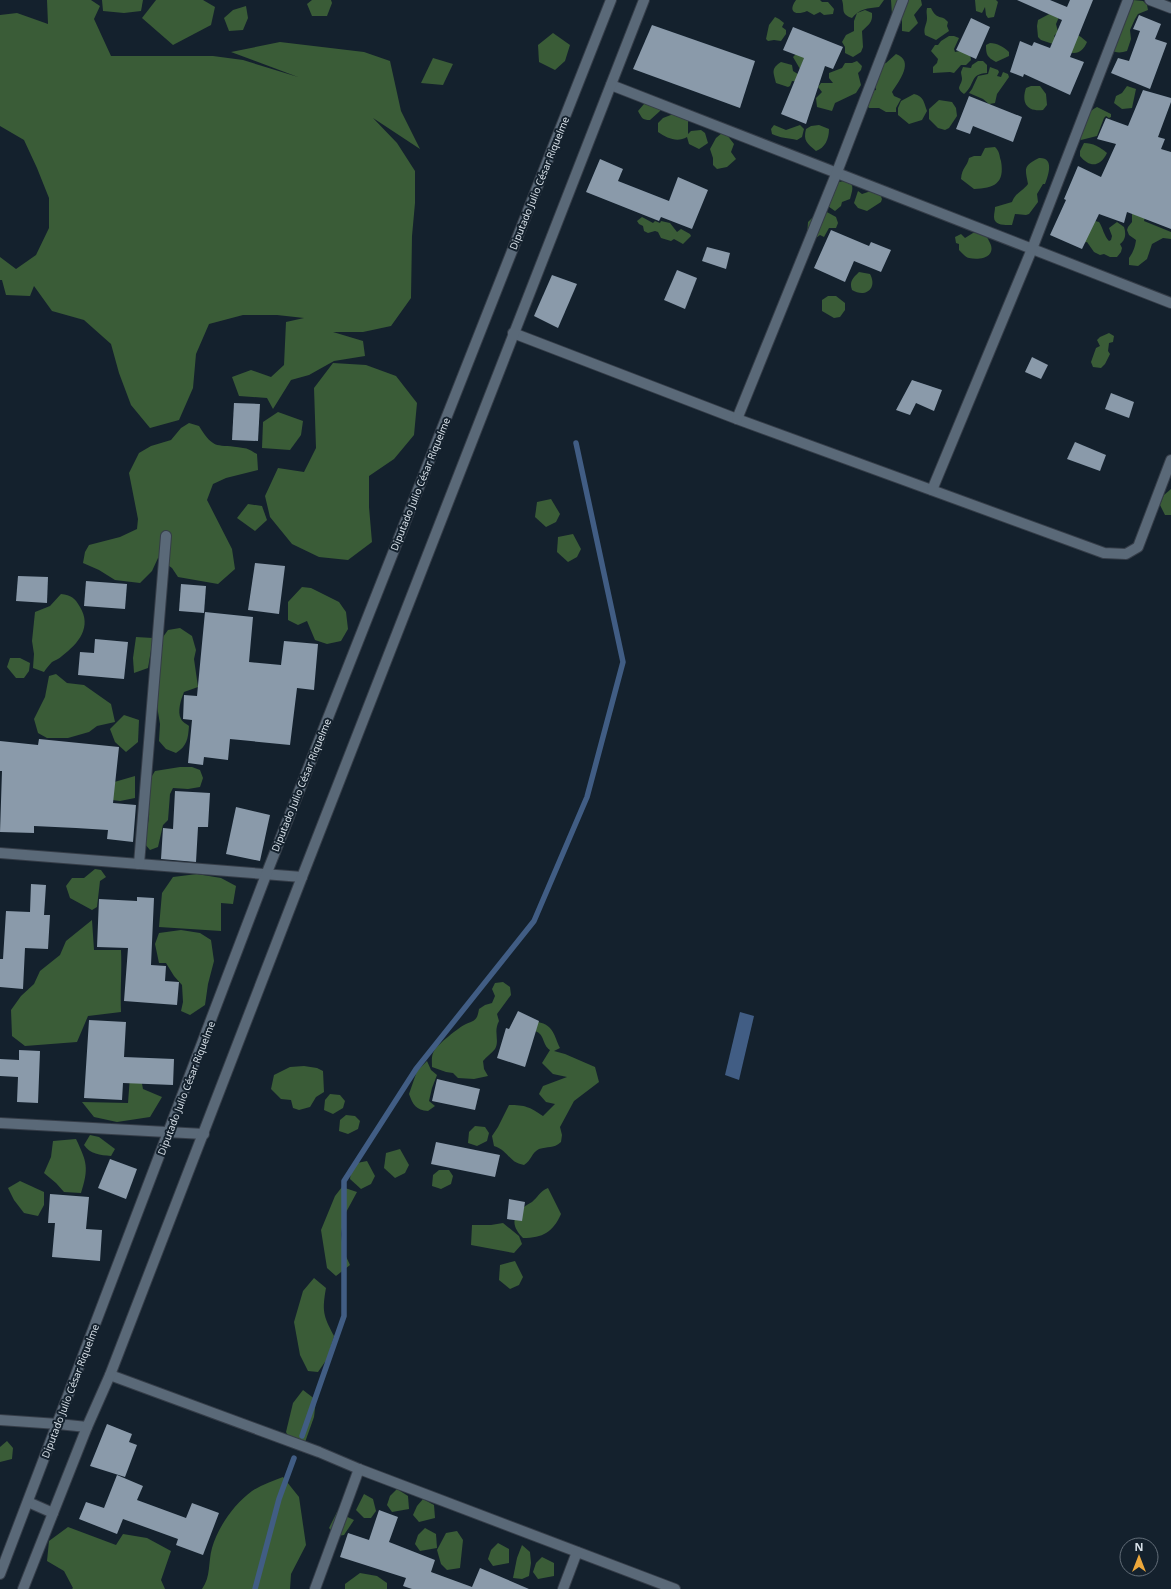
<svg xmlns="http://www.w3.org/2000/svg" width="1171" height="1589" viewBox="0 0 1171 1589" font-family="'Noto Sans',sans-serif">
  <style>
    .forest { fill: #3a5c37 }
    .water { fill: #415d84 }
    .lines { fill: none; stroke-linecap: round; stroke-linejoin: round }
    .stream { stroke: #415d84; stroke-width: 5.5 }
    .building { fill: #8a9aaa }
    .minor-casing { stroke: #353d48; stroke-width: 12 }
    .tertiary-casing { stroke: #353d48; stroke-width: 12 }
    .minor { stroke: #5a6978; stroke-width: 10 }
    .tertiary { stroke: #5a6978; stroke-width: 10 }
    .labels { text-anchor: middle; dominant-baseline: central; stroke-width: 4; stroke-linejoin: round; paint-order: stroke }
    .street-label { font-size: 10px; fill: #d7e0e8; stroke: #14212d }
  </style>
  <rect width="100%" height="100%" fill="#14212d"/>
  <g class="forest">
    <polygon points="47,0 91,0 100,6 94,19 111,56 213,56 243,60 298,77 231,52 280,42 364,52 390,61 401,111 420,149 373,118 397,143 415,171 415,203 412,236 411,298 391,326 363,332 333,332 363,341 365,356 334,361 309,375 291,380 273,409 267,398 239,396 232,377 251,370 271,377 284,365 286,322 304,318 277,315 243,315 209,324 196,354 193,388 179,420 150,428 131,405 119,373 111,344 84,320 52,311 34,286 30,296 6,295 2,280 0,280 0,257 16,269 36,255 49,228 49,198 37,168 24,140 0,126 0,15 17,13 48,24"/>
    <polygon points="102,0 143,0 141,11 124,13 103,11"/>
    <polygon points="156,0 203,0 215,7 211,25 173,45 142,18"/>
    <polygon points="312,0 331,0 332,3 327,16 312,16 307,4"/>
    <path d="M796 0H820L822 2H828L834 9 833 14 824 15 820 12 814 15 807 11C796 16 787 12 796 0Z"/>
    <path d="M842 0H884L879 7C868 8 859 9 852 18 840 14 845 9 842 0Z"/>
    <polygon points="891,0 921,0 922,5 914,15 918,23 909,32 902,31 902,19 892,15"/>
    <polygon points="975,0 996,0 998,2 994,17 988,18 986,15 985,7 982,13 976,11"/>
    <path d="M1133 0 1143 1 1147 5 1148 10 1138 14 1135 19 1130 30 1131 39 1127 51C1121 53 1116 53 1110 50L1124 15 1120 5 1123 1Z"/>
    <polygon points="246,6 248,18 243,30 229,31 224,18 233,10"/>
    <path d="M927 8H931C937 21 942 14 948 22L947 26 949 31 936 40 925 35C923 27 927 25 927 18 927 14 926 12 927 8Z"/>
    <path d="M865 10 872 13C873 23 868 25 862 31L863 47 861 52 853 57 845 53V47L842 42 846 35 854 31V21L857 13Z"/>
    <polygon points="1053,12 1059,17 1056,24 1058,32 1054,36 1056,39 1053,44 1041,40 1038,37 1037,26 1038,20"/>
    <polygon points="775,17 779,19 784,23 782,27 786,30 786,34 781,41 774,40 768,41 766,39 769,25"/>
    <polygon points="553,33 570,45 565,61 555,70 539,62 538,45"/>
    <path d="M1074 33 1081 37 1087 42C1083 51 1078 55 1068 52Z"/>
    <polygon points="949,36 954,36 959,38 954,49 955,52 964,50 970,54 971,60 966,65 961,65 954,73 950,72 933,73 933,67 937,63 938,59 931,51 935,45 938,45 941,41"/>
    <path d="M990 43C997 43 1004 47 1009 52V56L996 62C987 57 986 55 986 45Z"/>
    <polygon points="807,51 800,69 793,57 797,53"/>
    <path d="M896 54C915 61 899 81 892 92L894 96 901 99 896 108V112H886L879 108H869L863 100 866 92 876 90V88L871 80 882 64 886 63Z"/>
    <polygon points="433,58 453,64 443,85 421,83"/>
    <polygon points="857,61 862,66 861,70 858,73 861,85 856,93 835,103 832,111 817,107 816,98 822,92 818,87 821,83 833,83 829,78 829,73 842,68 845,63 852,63"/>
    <path d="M978 61H983L987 65V73C969 74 976 84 964 94 955 87 961 87 962 79 962 77 961 74 961 72L963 67 971 68 972 65Z"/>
    <path d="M781 62 792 65 793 71 801 76V82L792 81 790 86 788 87 776 83C774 73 770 69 781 62Z"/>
    <polygon points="990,67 998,70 999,72 997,76 1001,77 1003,72 1008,74 1009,77 997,94 995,103 989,104 983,99 969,93 972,89 978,76 988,74"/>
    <path d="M1031 86H1040L1046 94 1047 105 1043 110C1027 112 1021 103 1026 88Z"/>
    <polygon points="1127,86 1136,89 1132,108 1122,109 1114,103 1116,96 1122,93"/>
    <path d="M914 94C924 96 924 103 927 111L922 120 909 124 898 115V108L901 101Z"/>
    <polygon points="939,100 952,102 956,108 957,116 949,128 945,130 938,128 929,119 929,109"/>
    <path d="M648 103 661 108 660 111 650 120C642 120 642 118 638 111L644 104Z"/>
    <path d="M1097 107 1111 114V117L1109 118 1106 116 1104 118 1097 136 1081 140 1078 135C1083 126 1087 111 1097 107Z"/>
    <path d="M676 113 688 121V134L691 131 701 130 705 133 708 143 699 149 689 144 687 137C677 143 667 138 658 132V123L663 118Z"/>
    <path d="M774 125 786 130 800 125 804 129 802 137 797 140C788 138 780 138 772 134L771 129Z"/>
    <path d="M819 125 829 129C829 139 825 148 816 151 807 143 803 141 806 129L811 126Z"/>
    <polygon points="722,133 727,135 734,144 731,152 736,159 727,167 717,169 713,165 713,158 710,149 716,138"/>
    <path d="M1084 143C1093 143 1100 147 1107 153 1100 167 1090 168 1080 156V151Z"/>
    <path d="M995 147C1000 152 999 155 1001 161 1005 184 994 188 974 189L961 179C962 167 967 167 969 158L974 156H981L985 148Z"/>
    <path d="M1039 158C1055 157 1048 176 1045 184H1043L1037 194 1038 202 1029 214 1026 215 1015 214 1012 225C1006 225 994 226 994 217 994 213 995 211 995 207L1012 202C1016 192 1022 192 1028 184 1025 168 1023 166 1039 158Z"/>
    <path d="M848 180C855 186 852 191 850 199L842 202 841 206 835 211 822 202 823 191H833L839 182Z"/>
    <polygon points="858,191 862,194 871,191 880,194 882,199 881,202 867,211 858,208 854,203"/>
    <polygon points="825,211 836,217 838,223 836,228 829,228 824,237 820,235 816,238 807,235 808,222 813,217 816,212"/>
    <path d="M1132 212H1146L1144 221 1171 232V239L1163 238 1152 244 1147 259 1138 266 1129 265V258C1133 252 1135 248 1136 240L1129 235 1127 230 1128 227 1132 222Z"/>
    <polygon points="642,217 653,223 655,221 660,223 661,221 670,223 677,232 681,229 690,234 691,236 683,244 674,239 671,241 661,238 658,232 655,231 648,233 644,231 643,226 639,224 637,221"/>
    <path d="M1095 221 1099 222C1103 228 1104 236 1109 241L1111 240 1112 236 1109 228 1117 222 1124 227C1126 233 1126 240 1120 244L1122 248 1121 252 1117 257H1110L1104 254 1100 255 1094 252 1087 242 1082 243Z"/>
    <path d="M973 233H983C985 235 988 238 989 241 998 256 981 261 969 258 965 257 962 253 959 250V244L956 243 955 237 961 234 965 238Z"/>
    <path d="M859 272 870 274C878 289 865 298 852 290 849 281 853 278 859 272Z"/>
    <polygon points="828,296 836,296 845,303 845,310 840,317 834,318 822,311 822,300"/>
    <polygon points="1109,333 1114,336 1113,342 1109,343 1108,351 1110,354 1105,364 1101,368 1093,367 1091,362 1096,348 1100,346 1097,340 1100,337"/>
    <polygon points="333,363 366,365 396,376 417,403 414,435 394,459 369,476 369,507 372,542 348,560 319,557 292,544 270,517 265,496 278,468 304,472 316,448 314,388"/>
    <polygon points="278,412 303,421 301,435 290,450 262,448 263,422"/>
    <path d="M189 423 199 426C215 452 217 443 243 448 248 448 253 452 257 454L258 470 226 478 213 484 207 500 232 549 235 569 218 584 178 577 172 568 158 558 152 571 140 583 115 580 99 570 83 563 85 552 89 545 120 537 137 529 138 519 129 473 139 453 151 446 171 440 181 428Z"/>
    <polygon points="1171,489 1171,515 1165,515 1160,505 1164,495"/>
    <polygon points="551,499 560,514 556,522 546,527 535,517 537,502"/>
    <polygon points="248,504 262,506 267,520 255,531 237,518"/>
    <polygon points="573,534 581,549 577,557 568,562 557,552 558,537"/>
    <polygon points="302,587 311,588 339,602 346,612 348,629 341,641 327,644 315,640 307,621 298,625 288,620 288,602"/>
    <path d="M61 594C71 595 75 598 80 607 92 627 79 643 62 656 59 659 55 660 52 662 49 665 46 669 44 672L33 668 34 654 32 641 35 612 50 606Z"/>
    <path d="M180 628 192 636 196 650 194 659 198 687 184 692C181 699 177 712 181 719 182 722 187 724 189 726 188 739 187 746 176 753L166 749 159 741 160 724 156 700 157 675 161 663 160 653 163 637 168 630Z"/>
    <polygon points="136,637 153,638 148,668 134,673 133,658"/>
    <polygon points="10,658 20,658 30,663 29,671 24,678 16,678 7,667"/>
    <polygon points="56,674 67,683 84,685 111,704 115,722 97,726 89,732 68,738 47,738 38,733 34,719 45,697 49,676"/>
    <polygon points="124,715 139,720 138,742 126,752 115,742 110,729"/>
    <path d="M180 767H192L200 770 203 778 200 787 188 789 173 788 170 794 168 820 163 825 158 847 150 850 144 843C145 834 150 820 149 811 148 798 146 783 155 771Z"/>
    <polygon points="135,776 135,798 120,801 105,799 104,785"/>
    <polygon points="95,869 101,870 106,877 100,881 97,907 92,910 70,898 66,886 72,878 84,878"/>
    <polygon points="197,874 221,878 236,886 233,904 221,903 221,931 159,927 162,893 173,877"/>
    <path d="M92 920 94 950H121C122 971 120 992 121 1012L88 1016 77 1042 25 1046 12 1036 11 1010 21 996 34 984 40 971 60 955 66 941Z"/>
    <polygon points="181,930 200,933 211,940 214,961 208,984 205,1005 190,1015 181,1011 183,1002 182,985 174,976 166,963 159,963 155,944 159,933"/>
    <path d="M503 982 510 987 511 995 497 1014 499 1021C493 1032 500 1040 495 1049 492 1053 486 1057 483 1061L484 1069 488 1076 474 1079 458 1078 453 1073 446 1072 432 1067C432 1062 431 1056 434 1051 437 1045 459 1027 466 1024 475 1020 477 1021 479 1009L485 1005 492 1003 495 996 492 989 495 983Z"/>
    <path d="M538 1022C554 1025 554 1036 560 1048L554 1051 565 1054 595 1067 599 1082 574 1101 560 1127 562 1135 561 1142C553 1149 548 1146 539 1149 531 1153 532 1160 524 1165 509 1163 508 1150 494 1146L492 1136 498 1127 509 1105C525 1105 530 1107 543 1116L555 1104 546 1102 539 1094 543 1086 567 1077 553 1074 542 1063 550 1050C542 1045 545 1034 535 1031Z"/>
    <path d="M427 1061 431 1070 437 1075 432 1088 429 1101 435 1106 428 1111C416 1110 413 1105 409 1094L417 1071Z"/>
    <polygon points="131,1063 138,1063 143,1089 162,1097 150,1117 117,1122 94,1117 82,1102 128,1103"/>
    <polygon points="304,1066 317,1068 323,1071 324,1092 316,1097 310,1107 299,1110 293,1108 291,1100 281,1099 271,1089 274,1075 290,1067"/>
    <polygon points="330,1094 340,1095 345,1101 343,1108 333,1114 324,1110 325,1100"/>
    <polygon points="346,1115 355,1116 360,1121 358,1129 348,1134 339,1131 340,1120"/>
    <polygon points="475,1126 485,1127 489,1133 487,1141 477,1146 468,1143 469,1132"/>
    <path d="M90 1135 99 1137 115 1149 111 1156C100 1155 90 1154 84 1145Z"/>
    <path d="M76 1139C87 1162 89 1168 81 1193L64 1192 56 1183 44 1173 51 1157 53 1141Z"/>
    <polygon points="400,1149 409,1165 405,1173 395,1178 384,1168 386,1153"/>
    <polygon points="367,1161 375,1176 371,1184 361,1189 350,1179 352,1164"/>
    <polygon points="439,1170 449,1170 453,1176 451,1184 441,1189 432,1186 433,1175"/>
    <polygon points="20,1181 44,1192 44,1205 38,1216 24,1213 14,1200 8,1188"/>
    <polygon points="342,1187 357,1192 344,1216 341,1234 343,1250 350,1265 336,1276 327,1268 321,1230 335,1196"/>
    <path d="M548 1188 561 1214C553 1232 543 1238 523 1238 513 1228 510 1217 524 1207 526 1205 529 1204 532 1202 538 1197 540 1191 548 1188Z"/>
    <polygon points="503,1223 519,1236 522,1244 514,1253 471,1245 472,1225 491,1225"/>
    <polygon points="515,1261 523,1277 519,1285 510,1289 499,1280 500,1265"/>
    <path d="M314 1278 326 1288C322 1311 323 1315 334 1336L327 1359 318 1372 308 1371 300 1355 294 1322 303 1291Z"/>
    <polygon points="303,1390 316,1400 314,1417 304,1445 294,1447 286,1432 293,1403"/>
    <polygon points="7,1441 13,1448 12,1459 0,1462 0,1447"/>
    <path d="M283 1477 299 1497 306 1545 291 1574 290 1589H202C211 1577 208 1562 212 1548 218 1527 234 1504 252 1491 261 1485 273 1481 283 1477Z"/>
    <polygon points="397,1489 408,1496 409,1509 392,1512 387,1505 390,1496"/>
    <polygon points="364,1494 373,1499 376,1511 371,1518 364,1518 356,1510"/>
    <polygon points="423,1499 434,1505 435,1518 419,1522 413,1515 417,1506"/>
    <polygon points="337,1512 354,1520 344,1535 337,1536 329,1528"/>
    <polygon points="68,1527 116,1545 123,1534 147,1538 171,1551 161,1580 165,1589 72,1589 73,1588 64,1571 47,1561 49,1541"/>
    <polygon points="425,1528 436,1534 437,1548 420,1551 415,1544 418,1535"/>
    <polygon points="457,1531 463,1540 460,1568 447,1570 441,1564 437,1550 446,1533"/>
    <polygon points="498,1543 509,1549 509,1563 493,1566 488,1559 491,1550"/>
    <polygon points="522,1545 530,1552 531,1563 529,1576 522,1579 513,1578 517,1558"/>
    <polygon points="542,1557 554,1563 554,1576 538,1579 533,1572 536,1563"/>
    <polygon points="360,1573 377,1576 387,1583 387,1589 345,1589 345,1584"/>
  </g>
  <polygon class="water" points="740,1012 754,1016 739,1080 725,1075"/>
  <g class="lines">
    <g class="stream">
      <polyline points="302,1436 344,1316 344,1181 416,1069 534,921 587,797 623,662 576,443"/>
      <polyline points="255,1589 279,1499 294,1458"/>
    </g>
  </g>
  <g class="building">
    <polygon points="1017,0 1050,0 1067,7 1070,0 1093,0 1070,57 1084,62 1070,95 1024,74 1023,77 1010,72 1020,41 1032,46 1034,42 1050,48 1062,20"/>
    <polygon points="1139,15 1161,24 1155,39 1167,43 1150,89 1111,73 1118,58 1129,61 1140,31 1133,29"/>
    <polygon points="971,18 990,27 976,59 956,50"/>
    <polygon points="652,25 755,61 740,108 633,69"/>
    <polygon points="793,27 843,47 833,69 825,66 806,124 781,114 804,58 783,50"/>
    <polygon points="1143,90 1171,98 1171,102 1158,137 1165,139 1161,149 1171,152 1171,229 1127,212 1124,223 1099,214 1082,249 1050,235 1066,200 1064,199 1078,166 1101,177 1116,144 1097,139 1106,118 1128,126"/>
    <polygon points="969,96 1022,117 1013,142 973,126 970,134 956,129"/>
    <polygon points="600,159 623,169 618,181 669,201 678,177 708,190 692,229 661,217 659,221 586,192"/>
    <polygon points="831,230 869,246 871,242 891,250 881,272 854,261 845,282 814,268"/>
    <polygon points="707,247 730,253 726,269 702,261"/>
    <polygon points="677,270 697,278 685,309 664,300"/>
    <polygon points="552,275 577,284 558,328 534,316"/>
    <polygon points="1032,357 1048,365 1041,379 1025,372"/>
    <polygon points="912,380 942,390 934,411 916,403 910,415 896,410"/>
    <polygon points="1111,393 1134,402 1129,418 1105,409"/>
    <polygon points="234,403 260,404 258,441 232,440"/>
    <polygon points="1075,442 1106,455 1100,471 1067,459"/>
    <polygon points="255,563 285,566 279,614 248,610"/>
    <polygon points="18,576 48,577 47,603 16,601"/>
    <polygon points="86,581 127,584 125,609 84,606"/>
    <polygon points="181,584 206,586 204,613 179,611"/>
    <polygon points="205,612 253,617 249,662 281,665 284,641 318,644 314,690 297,688 290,745 230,739 228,760 204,757 203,765 188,763 192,720 183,719 184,695 197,696"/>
    <polygon points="95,639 128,642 124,679 78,675 80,652 94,653"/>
    <polygon points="39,739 119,747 113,803 136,805 133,842 107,839 108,830 76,828 34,826 34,833 0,832 2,771 0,771 0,741 38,745"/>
    <polygon points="175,791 210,793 208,827 198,827 196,862 161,859 163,828 173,829"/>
    <polygon points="236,807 270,815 260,861 226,854"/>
    <polygon points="31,884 46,885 44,915 50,915 48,949 25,948 23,989 0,987 0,959 3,959 6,911 30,912"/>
    <polygon points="137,897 154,898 151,965 166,966 165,981 179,982 177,1005 124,1001 128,948 97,947 99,899 137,901"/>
    <polygon points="518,1011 539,1021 525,1067 497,1058 506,1028 509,1029"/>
    <polygon points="89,1020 126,1022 124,1057 174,1059 173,1085 123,1083 122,1100 84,1098"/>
    <polygon points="19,1050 40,1051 38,1103 17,1102 18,1077 0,1076 0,1059 19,1060"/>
    <polygon points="437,1079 480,1089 475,1110 432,1101"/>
    <polygon points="436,1142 500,1155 495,1177 431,1164"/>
    <polygon points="110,1159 137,1169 126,1199 98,1188"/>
    <polygon points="50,1194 89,1197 86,1229 102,1230 100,1261 52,1257 55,1223 48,1223"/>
    <polygon points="509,1199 525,1202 522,1221 507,1219"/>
    <polygon points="107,1424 132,1434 129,1442 137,1445 125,1477 90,1466"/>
    <polygon points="117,1475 143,1486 137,1500 186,1518 192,1503 219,1513 203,1555 176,1545 178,1539 123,1519 117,1534 79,1519 86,1502 104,1508"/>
    <polygon points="379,1510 398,1517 389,1542 435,1560 431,1572 472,1587 480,1568 529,1589 412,1589 403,1586 406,1578 340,1557 348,1533 369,1540"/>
  </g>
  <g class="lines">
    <defs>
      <g id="minor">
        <polyline points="1150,0 1171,8"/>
        <polyline points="611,85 1171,303"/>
        <polyline points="513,333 737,419 1104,553 1126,554 1138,547 1171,460"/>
        <polyline points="737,419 837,172 903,0"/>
        <polyline points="932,490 1032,249 1128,0"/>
        <polyline points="0,853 302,877"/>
        <polyline points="139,864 166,536"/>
        <polyline points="0,1123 204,1134"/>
        <polyline points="110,1375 319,1452 359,1469 675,1589"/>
        <polyline points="0,1420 58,1424 87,1427"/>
        <polyline points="315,1589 359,1469"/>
        <polyline points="563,1589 577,1552"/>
      </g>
      <g id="tertiary">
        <polyline points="28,1502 53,1513"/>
        <polyline points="0,1574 266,875 611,0"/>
        <polyline points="23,1589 87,1427 110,1375 302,877 644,0"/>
      </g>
    </defs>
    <use href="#minor" class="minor-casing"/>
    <use href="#tertiary" class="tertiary-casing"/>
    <use href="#minor" class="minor"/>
    <use href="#tertiary" class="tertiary"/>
  </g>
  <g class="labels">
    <g class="street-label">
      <text transform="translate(539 183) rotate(-68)">Diputado Julio César Riquelme</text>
      <text transform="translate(420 484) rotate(-68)">Diputado Julio César Riquelme</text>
      <text transform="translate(301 785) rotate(-68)">Diputado Julio César Riquelme</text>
      <text transform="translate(186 1088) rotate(-69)">Diputado Julio César Riquelme</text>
      <text transform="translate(70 1391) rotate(-69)">Diputado Julio César Riquelme</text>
    </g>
  </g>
  <g transform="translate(1139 1557)"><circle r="19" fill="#14212d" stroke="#626d78"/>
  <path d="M0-3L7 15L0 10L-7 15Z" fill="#eda83b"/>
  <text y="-6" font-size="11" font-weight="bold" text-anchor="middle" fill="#d7e0e8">N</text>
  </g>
</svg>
